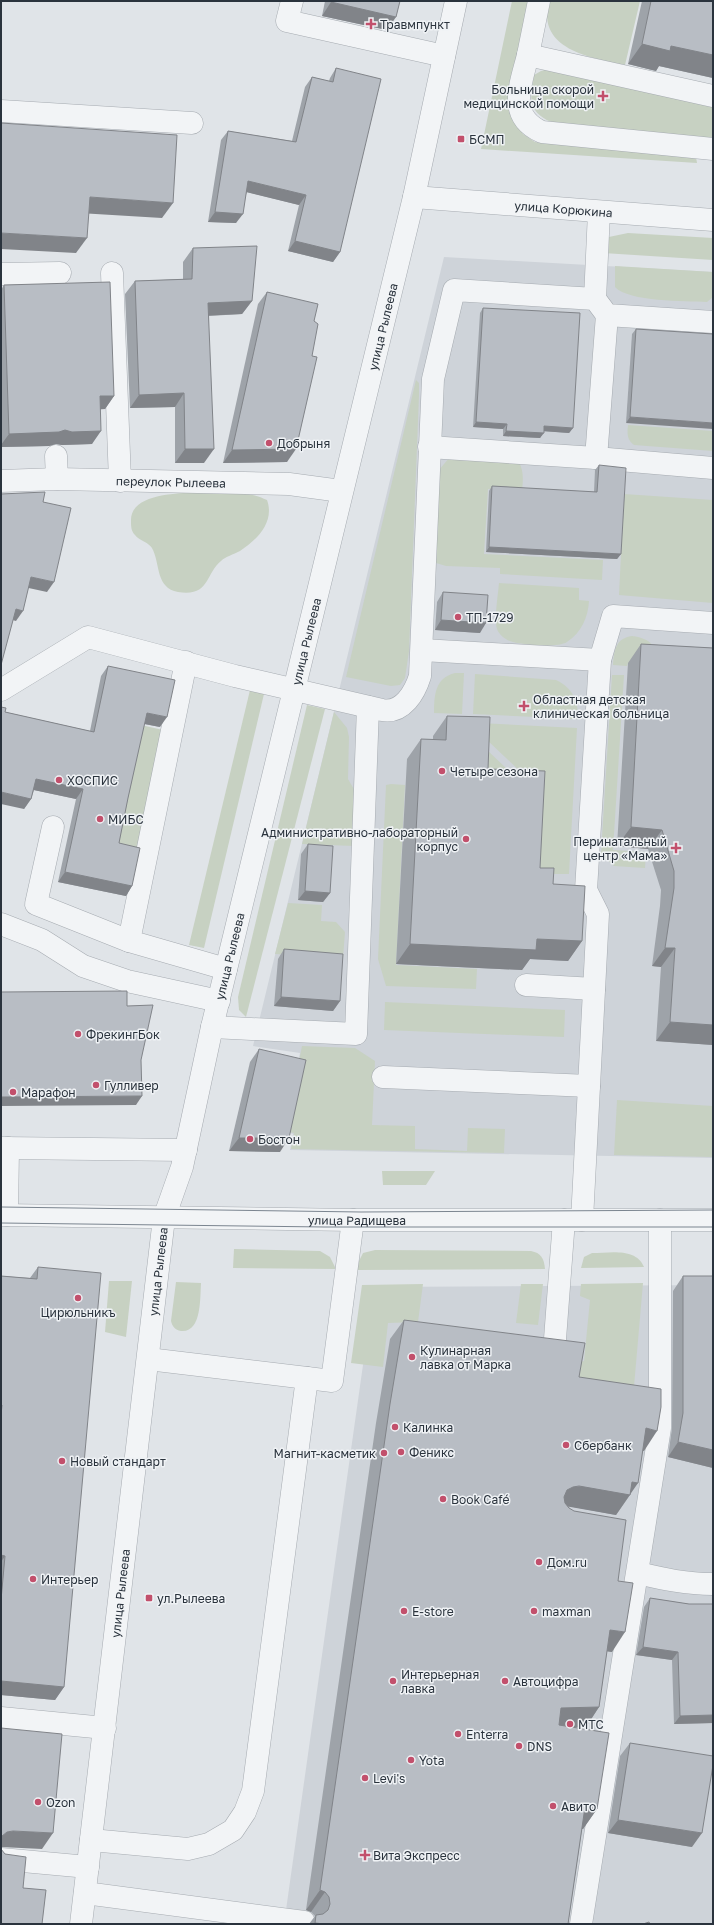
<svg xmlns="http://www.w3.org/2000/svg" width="714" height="1925" viewBox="0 0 714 1925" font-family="'Golos Text',sans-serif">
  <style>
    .built { fill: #ced3d9 }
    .green { fill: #c7d1c2 }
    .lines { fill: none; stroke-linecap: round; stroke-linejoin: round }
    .minor-casing { stroke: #a6abb1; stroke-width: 23 }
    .minor { stroke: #f2f4f6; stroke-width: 22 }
    .tram { stroke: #7b8590; stroke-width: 1 }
    .wall { fill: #9ea3a9 }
    .shaded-wall { fill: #818489 }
    .building { fill: #b8bdc4; stroke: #818489 }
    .poi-dot { fill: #c2506c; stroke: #eff2f5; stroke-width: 1.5 }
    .labels { text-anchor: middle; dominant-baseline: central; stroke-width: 3; stroke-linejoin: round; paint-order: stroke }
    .poi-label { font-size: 12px; fill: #2a333d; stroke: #eff2f5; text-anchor: start }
    .street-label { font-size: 12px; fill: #2a333d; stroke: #eff2f5 }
  </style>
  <rect width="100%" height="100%" fill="#e0e4e8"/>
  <g class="built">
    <polygon points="444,257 713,272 713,1158 290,1150 293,1134 284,1131 300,1053 253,1046"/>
    <polygon points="713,1285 713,1924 284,1924 374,1287"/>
  </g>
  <g class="green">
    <polygon points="512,1 529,1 508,96 509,112 523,134 535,142 542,143 696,157 697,163 481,149"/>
    <path d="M549 1H640L625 65C590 58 536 49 549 1Z"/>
    <path d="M549 69 569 72 582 78 713 106V138L551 122C527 111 530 98 534 75L541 71Z"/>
    <polygon points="628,233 713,238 713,260 603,253 604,238"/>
    <path d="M615 266 713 272V297L707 302C685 301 629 302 615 287Z"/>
    <polygon points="416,380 419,383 419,395 409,651 405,678 400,685 391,686 346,677"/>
    <path d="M628 425 713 431V451L634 445C627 440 627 434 628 425Z"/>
    <path d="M450 457 519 462C524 472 523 480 522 491L488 489 484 554 603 560 602 580 500 574V568L446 566 436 563 438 471Z"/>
    <path d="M194 492C218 492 245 489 267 500 275 522 257 540 240 551 233 555 226 556 221 561 205 574 210 597 178 592 156 588 160 565 153 550 150 542 139 541 135 535 131 531 131 526 131 521 130 494 175 494 194 492Z"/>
    <polygon points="624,494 713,500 713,603 619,595"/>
    <path d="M499 583 579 588V600L589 601C588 617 582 632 567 642 558 648 524 645 513 642 507 641 499 635 497 629 494 619 498 595 499 583Z"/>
    <path d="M632 636C653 639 655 646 659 665L628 663 627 666 613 665C614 650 616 638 632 636Z"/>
    <path d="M455 673H464L462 714 434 713C434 695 435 678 455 673Z"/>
    <path d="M475 674 556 680C573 688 578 701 578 719L473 714Z"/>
    <polygon points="612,675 624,675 613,850 646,852 645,868 614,866 601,854"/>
    <polygon points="250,690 264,694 204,948 189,945"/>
    <polygon points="307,705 325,709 246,1017 239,1010 238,997"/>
    <polygon points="334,712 347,728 349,737 348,779 355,791 354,846 302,844"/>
    <polygon points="479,723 577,728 569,874 551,874 536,888 541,791 487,740"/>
    <polygon points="141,725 163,730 137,857 114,852"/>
    <polygon points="486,749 527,788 481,770"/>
    <polygon points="391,784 405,785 396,965 477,969 476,989 386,986 378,959 386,785"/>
    <polygon points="288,903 322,905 321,921 336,922 345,932 343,958 275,954"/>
    <polygon points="385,1002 565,1010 564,1037 384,1030"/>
    <polygon points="302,1046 355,1048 375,1061 372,1125 415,1126 415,1149 467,1151 468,1128 505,1129 504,1153 291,1149 294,1133 285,1131"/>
    <polygon points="617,1100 713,1106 713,1157 614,1155"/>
    <polygon points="382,1171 435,1171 426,1185 383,1185"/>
    <polygon points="234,1249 320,1251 330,1257 336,1269 233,1268"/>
    <path d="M375 1250 531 1251C541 1253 544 1258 545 1269L357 1270 359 1261 363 1253Z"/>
    <path d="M592 1253C609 1253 636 1247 644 1267L581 1268 584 1257Z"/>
    <polygon points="109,1281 132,1281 126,1337 105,1332"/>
    <path d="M176 1282 201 1283C200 1297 202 1333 181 1331 175 1330 172 1326 171 1321Z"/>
    <polygon points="643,1283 633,1398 569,1389 573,1363 584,1361 590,1300 580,1296 581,1284"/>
    <polygon points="423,1284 418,1322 388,1323 383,1367 351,1363 362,1285"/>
    <polygon points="521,1284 543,1284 538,1325 516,1323"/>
  </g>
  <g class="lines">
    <defs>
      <g id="minor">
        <polyline points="292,1 287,21 444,56"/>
        <polyline points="539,1 528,55 713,96"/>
        <path d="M528 55C521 84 506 116 542 132L713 149"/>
        <polyline points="1,111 192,123"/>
        <path id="s1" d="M414 197 713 220"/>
        <polyline points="112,273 120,481"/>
        <polyline points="1,274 60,273"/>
        <polyline points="595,299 599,212"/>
        <polyline points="429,447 596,458 713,468"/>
        <polyline points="56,456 57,479"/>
        <polyline points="596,458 607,315"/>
        <path id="s2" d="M1 481 57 479 289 484 341 491"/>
        <polyline points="422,650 600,660 613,616 713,623"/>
        <polyline points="186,662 129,941 226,969"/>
        <path d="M1 690 88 637 235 676 382 710C403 714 415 692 420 676L433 379 454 290 595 299 607 315 713 322"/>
        <polyline points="53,827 36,904 129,941"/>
        <polyline points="1,924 42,940 83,966 127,981 219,1001"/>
        <polyline points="526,985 594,989"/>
        <polyline points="212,1027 356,1034 368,707"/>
        <polyline points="383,1077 589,1086"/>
        <polyline points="1,1148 186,1150"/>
        <path id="s3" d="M1 1215 353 1220H713"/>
        <polyline points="7,1215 8,1148"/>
        <polyline points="582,1220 598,914 586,890 600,660"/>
        <polyline points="555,1339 564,1220"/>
        <polyline points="148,1359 332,1381 353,1220"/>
        <path d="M638 1573C663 1579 686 1584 713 1584"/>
        <polyline points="1,1718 105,1728"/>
        <polyline points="91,1840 188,1849 209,1844 233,1830 245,1812 253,1791 307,1378"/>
        <polyline points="1,1859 88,1867"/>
        <polyline points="85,1893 304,1922"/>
        <path id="s4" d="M81 1924 164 1218 182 1167 212 1027 414 197 456 1"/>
        <polyline points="581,1924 660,1428 660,1220"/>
      </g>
    </defs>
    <use href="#minor" class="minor-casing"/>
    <use href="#minor" class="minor"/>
    <g class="tram">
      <polyline points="1,1207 361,1212 713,1210"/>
      <polyline points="1,1223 325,1227 713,1227"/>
    </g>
  </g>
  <g class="wall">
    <polygon points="325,1 400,1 387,30 322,16"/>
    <polygon points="642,1 713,1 713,78 659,66 656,71 628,64"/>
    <polygon points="336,68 340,252 333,262 288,251 299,205 247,192 236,223 208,222 221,140 228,131 292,141 305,87 312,77 329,81 330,78"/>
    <polygon points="193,248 252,301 242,314 209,316 204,463 175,463 175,407 130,408 125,294 135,281 183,279 183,262"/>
    <polygon points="4,285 114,396 105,409 100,409 92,444 62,445 56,444 49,446 1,447 1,290"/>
    <polygon points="267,292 314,321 287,462 223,463 258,304"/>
    <polygon points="483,308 573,428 569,433 544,431 540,438 503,436 503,429 473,427 480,313"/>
    <polygon points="636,329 713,334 626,423 632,334"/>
    <polygon points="599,465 621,554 617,559 486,552 489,491 492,486 594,492 595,470"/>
    <polygon points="443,592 480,633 435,630 437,602"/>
    <polygon points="641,644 713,648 713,1045 656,1041 661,967 652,966 660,906 661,890 648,849 617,846 628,663"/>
    <polygon points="108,666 160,727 144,724 128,798 119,843 132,886 126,896 58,882 76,799 34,790 31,799 24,809 5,712 90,731 101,676"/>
    <polygon points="447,716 488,769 540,868 553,884 582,941 568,961 530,959 522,970 396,964 407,759 421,739 433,740 433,736"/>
    <polygon points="308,844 330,893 323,902 298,900 301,854"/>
    <polygon points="284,949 340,1001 333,1011 274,1006 278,959"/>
    <polygon points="259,1049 280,1152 229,1151 250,1062"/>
    <polygon points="38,1267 64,1687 55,1700 1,1695 1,1276 30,1278"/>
    <polygon points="683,1276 713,1276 713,1468 668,1457 672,1428 673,1291"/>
    <polygon points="404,1320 579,1377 644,1451 643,1451 630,1495 616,1515 568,1506 618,1581 612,1652 607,1651 599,1707 586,1727 576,1727 597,1809 583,1829 582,1829 568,1924 309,1924 315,1916 311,1912 306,1910 376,1423 390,1339"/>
    <polygon points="650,1598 689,1604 713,1604 713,1723 674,1724 672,1660 636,1655 644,1607"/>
    <polygon points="630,1743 692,1847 608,1833 620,1756"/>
  </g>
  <g class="shaded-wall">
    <polygon points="331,2 396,17 387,30 322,16"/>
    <polygon points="642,44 671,46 713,55 713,78 659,66 656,71 628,64"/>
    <polygon points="248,181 306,195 299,205 242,191"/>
    <polygon points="90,197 173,203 162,218 79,213"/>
    <polygon points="215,212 243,214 236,223 208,222"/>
    <polygon points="1,233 87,238 76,253 1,249"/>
    <polygon points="295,241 340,252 333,262 288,251"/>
    <polygon points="252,301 242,314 199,316 208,303"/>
    <polygon points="184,393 175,407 130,408 139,395"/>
    <polygon points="100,396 114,396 105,409 91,410"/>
    <polygon points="630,417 713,423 713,429 626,423"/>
    <polygon points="476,422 507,424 503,429 473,427"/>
    <polygon points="544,426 573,428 569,433 541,431"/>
    <polygon points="65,430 101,431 92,444 62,445 56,444 49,446 1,447 1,445 9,434"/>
    <polygon points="506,431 544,433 540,438 503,436"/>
    <polygon points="185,449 214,449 204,463 175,463"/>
    <polygon points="296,449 287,462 223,463 232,450"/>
    <polygon points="489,547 621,554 617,559 486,552"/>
    <polygon points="31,577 54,582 47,592 24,587"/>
    <polygon points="16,609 23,611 16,621 9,619"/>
    <polygon points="441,620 486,623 480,633 435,630"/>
    <polygon points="147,713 167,717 160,727 140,723"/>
    <polygon points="36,779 83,789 76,799 29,789"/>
    <polygon points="1,792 31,799 24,809 1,804"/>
    <polygon points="631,827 662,830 648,849 617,846"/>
    <polygon points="65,872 132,886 126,896 58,882"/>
    <polygon points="305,891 330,893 323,902 298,900"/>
    <polygon points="537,939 582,941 568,961 530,959 522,970 396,964 410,944"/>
    <polygon points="665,948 675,948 661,967 652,966"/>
    <polygon points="281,997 340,1001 333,1011 274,1006"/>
    <polygon points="670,1022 713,1025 713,1045 656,1041"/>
    <polygon points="142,1096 136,1105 1,1106 1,1097"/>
    <polygon points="239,1138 289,1138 280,1152 229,1151"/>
    <polygon points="646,1428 657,1431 644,1451 632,1448"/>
    <polygon points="678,1442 713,1450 713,1468 668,1457"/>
    <polygon points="632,1482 638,1483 616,1515 565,1506 559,1506 567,1490 573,1487"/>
    <polygon points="1,1555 5,1556 1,1562"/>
    <polygon points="610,1630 625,1632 612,1652 597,1650"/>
    <polygon points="643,1647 678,1652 672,1660 636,1655"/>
    <polygon points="1,1681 64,1687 55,1700 1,1695"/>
    <polygon points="599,1707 586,1727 547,1728 561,1708"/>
    <polygon points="713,1715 713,1723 674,1724 680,1716"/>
    <polygon points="585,1807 597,1809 583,1829 571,1827"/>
    <polygon points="618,1820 702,1833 692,1847 608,1833"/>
    <polygon points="13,1831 53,1833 42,1849 1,1847 1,1837 2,1836 7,1832"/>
    <polygon points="320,1890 325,1892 311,1912 306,1910"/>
  </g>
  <g class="building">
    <polygon points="332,1 400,1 396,17 331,2"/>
    <polygon points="651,1 713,1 713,55 671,46 670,51 642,44"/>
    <polygon points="336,68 381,79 340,252 295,241 306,195 248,181 243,214 215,212 228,131 296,142 312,77 333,82"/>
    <polygon points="1,123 177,135 173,203 90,197 87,238 1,233"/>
    <polygon points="257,246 252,301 208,303 214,449 185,449 184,393 139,395 135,281 192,279 193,248"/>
    <polygon points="110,282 114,396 100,396 101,431 72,432 65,430 59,432 9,434 4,285"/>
    <polygon points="267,292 318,304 314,321 318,324 312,356 317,357 296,449 232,450"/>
    <polygon points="483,308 580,313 573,428 544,426 544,433 506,431 507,424 476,422"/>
    <polygon points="636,329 713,334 713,423 630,417"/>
    <polygon points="599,465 626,468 621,554 489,547 492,486 597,492"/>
    <polygon points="45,492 43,502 71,508 54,582 31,577 23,611 16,609 1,665 1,494"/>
    <polygon points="443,592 488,595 486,623 441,620"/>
    <polygon points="641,644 713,648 713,1025 670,1022 675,948 665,948 674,888 674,871 662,830 631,827"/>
    <polygon points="108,666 175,680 167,717 147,713 128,798 119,843 140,848 132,886 65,872 83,789 36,779 31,799 1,792 1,707 6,708 5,712 94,732"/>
    <polygon points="447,716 490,717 488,769 545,771 540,868 554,868 553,884 585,886 582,941 537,939 536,950 410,944 421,739 446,740"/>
    <polygon points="308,844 333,846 330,893 305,891"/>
    <polygon points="284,949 343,954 340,1001 281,997"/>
    <polygon points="127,991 127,1006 153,1005 141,1060 142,1096 1,1097 1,992"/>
    <polygon points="259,1049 306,1060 289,1138 239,1138"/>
    <polygon points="38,1267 101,1273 64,1687 1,1681 1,1600 5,1556 1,1555 1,1415 2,1405 1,1405 1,1276 37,1279"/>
    <polygon points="683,1276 713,1276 713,1450 678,1442 683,1413"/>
    <polygon points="404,1320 585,1343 579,1377 661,1389 661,1407 657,1431 646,1428 638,1483 632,1482 630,1495 579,1486 573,1487 567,1490 564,1497 565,1503 569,1508 574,1511 626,1520 618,1581 633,1583 625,1632 610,1630 599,1707 561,1708 559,1725 609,1733 597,1809 585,1807 568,1924 324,1924 315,1923 316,1915 323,1914 328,1910 330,1904 329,1897 325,1892 320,1890 390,1404"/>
    <polygon points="650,1598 689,1604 713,1604 713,1715 680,1716 678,1652 643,1647"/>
    <polygon points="1,1728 62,1734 53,1833 13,1831 7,1832 2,1836 1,1838"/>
    <polygon points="630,1743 713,1756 713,1765 702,1833 618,1820"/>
    <polygon points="1,1849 5,1854 26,1857 23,1888 46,1890 42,1924 1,1924"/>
    <polygon points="649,1922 650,1924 643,1924"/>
  </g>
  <g class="poi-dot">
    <path d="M369 18h4v4h4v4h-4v4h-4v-4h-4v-4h4z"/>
    <path d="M601 90h4v4h4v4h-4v4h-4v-4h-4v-4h4z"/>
    <rect x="457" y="135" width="8" height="8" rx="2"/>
    <circle cx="269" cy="443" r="4"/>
    <circle cx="458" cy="617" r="4"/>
    <path d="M522 700h4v4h4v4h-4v4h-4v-4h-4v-4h4z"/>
    <circle cx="442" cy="771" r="4"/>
    <circle cx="59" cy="780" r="4"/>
    <circle cx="100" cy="819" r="4"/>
    <circle cx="466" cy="839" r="4"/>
    <path d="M674 842h4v4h4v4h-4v4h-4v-4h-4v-4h4z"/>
    <circle cx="78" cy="1034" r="4"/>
    <circle cx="96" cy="1085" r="4"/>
    <circle cx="13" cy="1092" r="4"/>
    <circle cx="250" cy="1139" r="4"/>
    <circle cx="78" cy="1298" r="4"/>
    <circle cx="412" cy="1357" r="4"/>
    <circle cx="395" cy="1427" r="4"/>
    <circle cx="566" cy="1445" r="4"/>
    <circle cx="401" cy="1452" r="4"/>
    <circle cx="384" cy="1453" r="4"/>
    <circle cx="62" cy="1461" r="4"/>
    <circle cx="443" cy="1499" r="4"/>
    <circle cx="539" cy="1562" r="4"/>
    <circle cx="33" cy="1579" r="4"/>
    <rect x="145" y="1594" width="8" height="8" rx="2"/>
    <circle cx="404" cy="1611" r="4"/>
    <circle cx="534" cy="1611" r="4"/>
    <circle cx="393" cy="1681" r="4"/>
    <circle cx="505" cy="1681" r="4"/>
    <circle cx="570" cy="1724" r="4"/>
    <circle cx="458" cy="1734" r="4"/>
    <circle cx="519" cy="1746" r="4"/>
    <circle cx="411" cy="1760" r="4"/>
    <circle cx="365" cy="1778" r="4"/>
    <circle cx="38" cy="1802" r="4"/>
    <circle cx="553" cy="1806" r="4"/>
    <path d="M363 1849h4v4h4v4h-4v4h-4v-4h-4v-4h4z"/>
  </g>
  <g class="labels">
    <g class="poi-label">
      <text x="380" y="24">Травмпункт</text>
      <text x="594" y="89" text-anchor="end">Больница скорой<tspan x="594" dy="14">медицинской помощи</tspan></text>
      <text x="469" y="139">БСМП</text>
      <text x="277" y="443">Добрыня</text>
      <text x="466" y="617">ТП-1729</text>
      <text x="533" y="699">Областная детская<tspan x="533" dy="14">клиническая больница</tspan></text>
      <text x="450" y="771">Четыре сезона</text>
      <text x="67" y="780">ХОСПИС</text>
      <text x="108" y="819">МИБС</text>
      <text x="458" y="832" text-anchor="end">Административно-лабораторный<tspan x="458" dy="14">корпус</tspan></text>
      <text x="667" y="841" text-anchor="end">Перинатальный<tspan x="667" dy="14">центр «Мама»</tspan></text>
      <text x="86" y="1034">ФрекингБок</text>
      <text x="104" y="1085">Гулливер</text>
      <text x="21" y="1092">Марафон</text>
      <text x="258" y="1139">Бостон</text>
      <text x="78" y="1312" text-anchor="middle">Цирюльникъ</text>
      <text x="420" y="1350">Кулинарная<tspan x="420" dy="14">лавка от Марка</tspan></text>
      <text x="403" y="1427">Калинка</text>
      <text x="574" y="1445">Сбербанк</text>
      <text x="409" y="1452">Феникс</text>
      <text x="376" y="1453" text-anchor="end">Магнит-касметик</text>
      <text x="70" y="1461">Новый стандарт</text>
      <text x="451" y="1499">Book Café</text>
      <text x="547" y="1562">Дом.ru</text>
      <text x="41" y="1579">Интерьер</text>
      <text x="157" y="1598">ул.Рылеева</text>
      <text x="412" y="1611">E-store</text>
      <text x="542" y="1611">maxman</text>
      <text x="401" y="1674">Интерьерная<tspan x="401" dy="14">лавка</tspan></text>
      <text x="513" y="1681">Автоцифра</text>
      <text x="578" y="1724">МТС</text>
      <text x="466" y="1734">Enterra</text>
      <text x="527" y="1746">DNS</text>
      <text x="419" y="1760">Yota</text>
      <text x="373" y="1778">Levi's</text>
      <text x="46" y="1802">Ozon</text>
      <text x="561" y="1806">Авито</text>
      <text x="373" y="1855">Вита Экспресс</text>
    </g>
    <g class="street-label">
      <text stroke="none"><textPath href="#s1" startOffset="150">улица Корюкина</textPath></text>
      <text stroke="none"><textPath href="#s4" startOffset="1629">улица Рылеева</textPath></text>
      <text stroke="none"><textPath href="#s2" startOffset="170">переулок Рылеева</textPath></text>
      <text stroke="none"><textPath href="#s4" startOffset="1305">улица Рылеева</textPath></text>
      <text stroke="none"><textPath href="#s4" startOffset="981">улица Рылеева</textPath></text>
      <text stroke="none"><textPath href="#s3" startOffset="356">улица Радищева</textPath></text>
      <text stroke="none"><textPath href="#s4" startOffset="657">улица Рылеева</textPath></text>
      <text stroke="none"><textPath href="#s4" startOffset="333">улица Рылеева</textPath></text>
    </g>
  </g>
  <rect width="714" height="1925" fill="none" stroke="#2a333d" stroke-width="4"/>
</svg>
